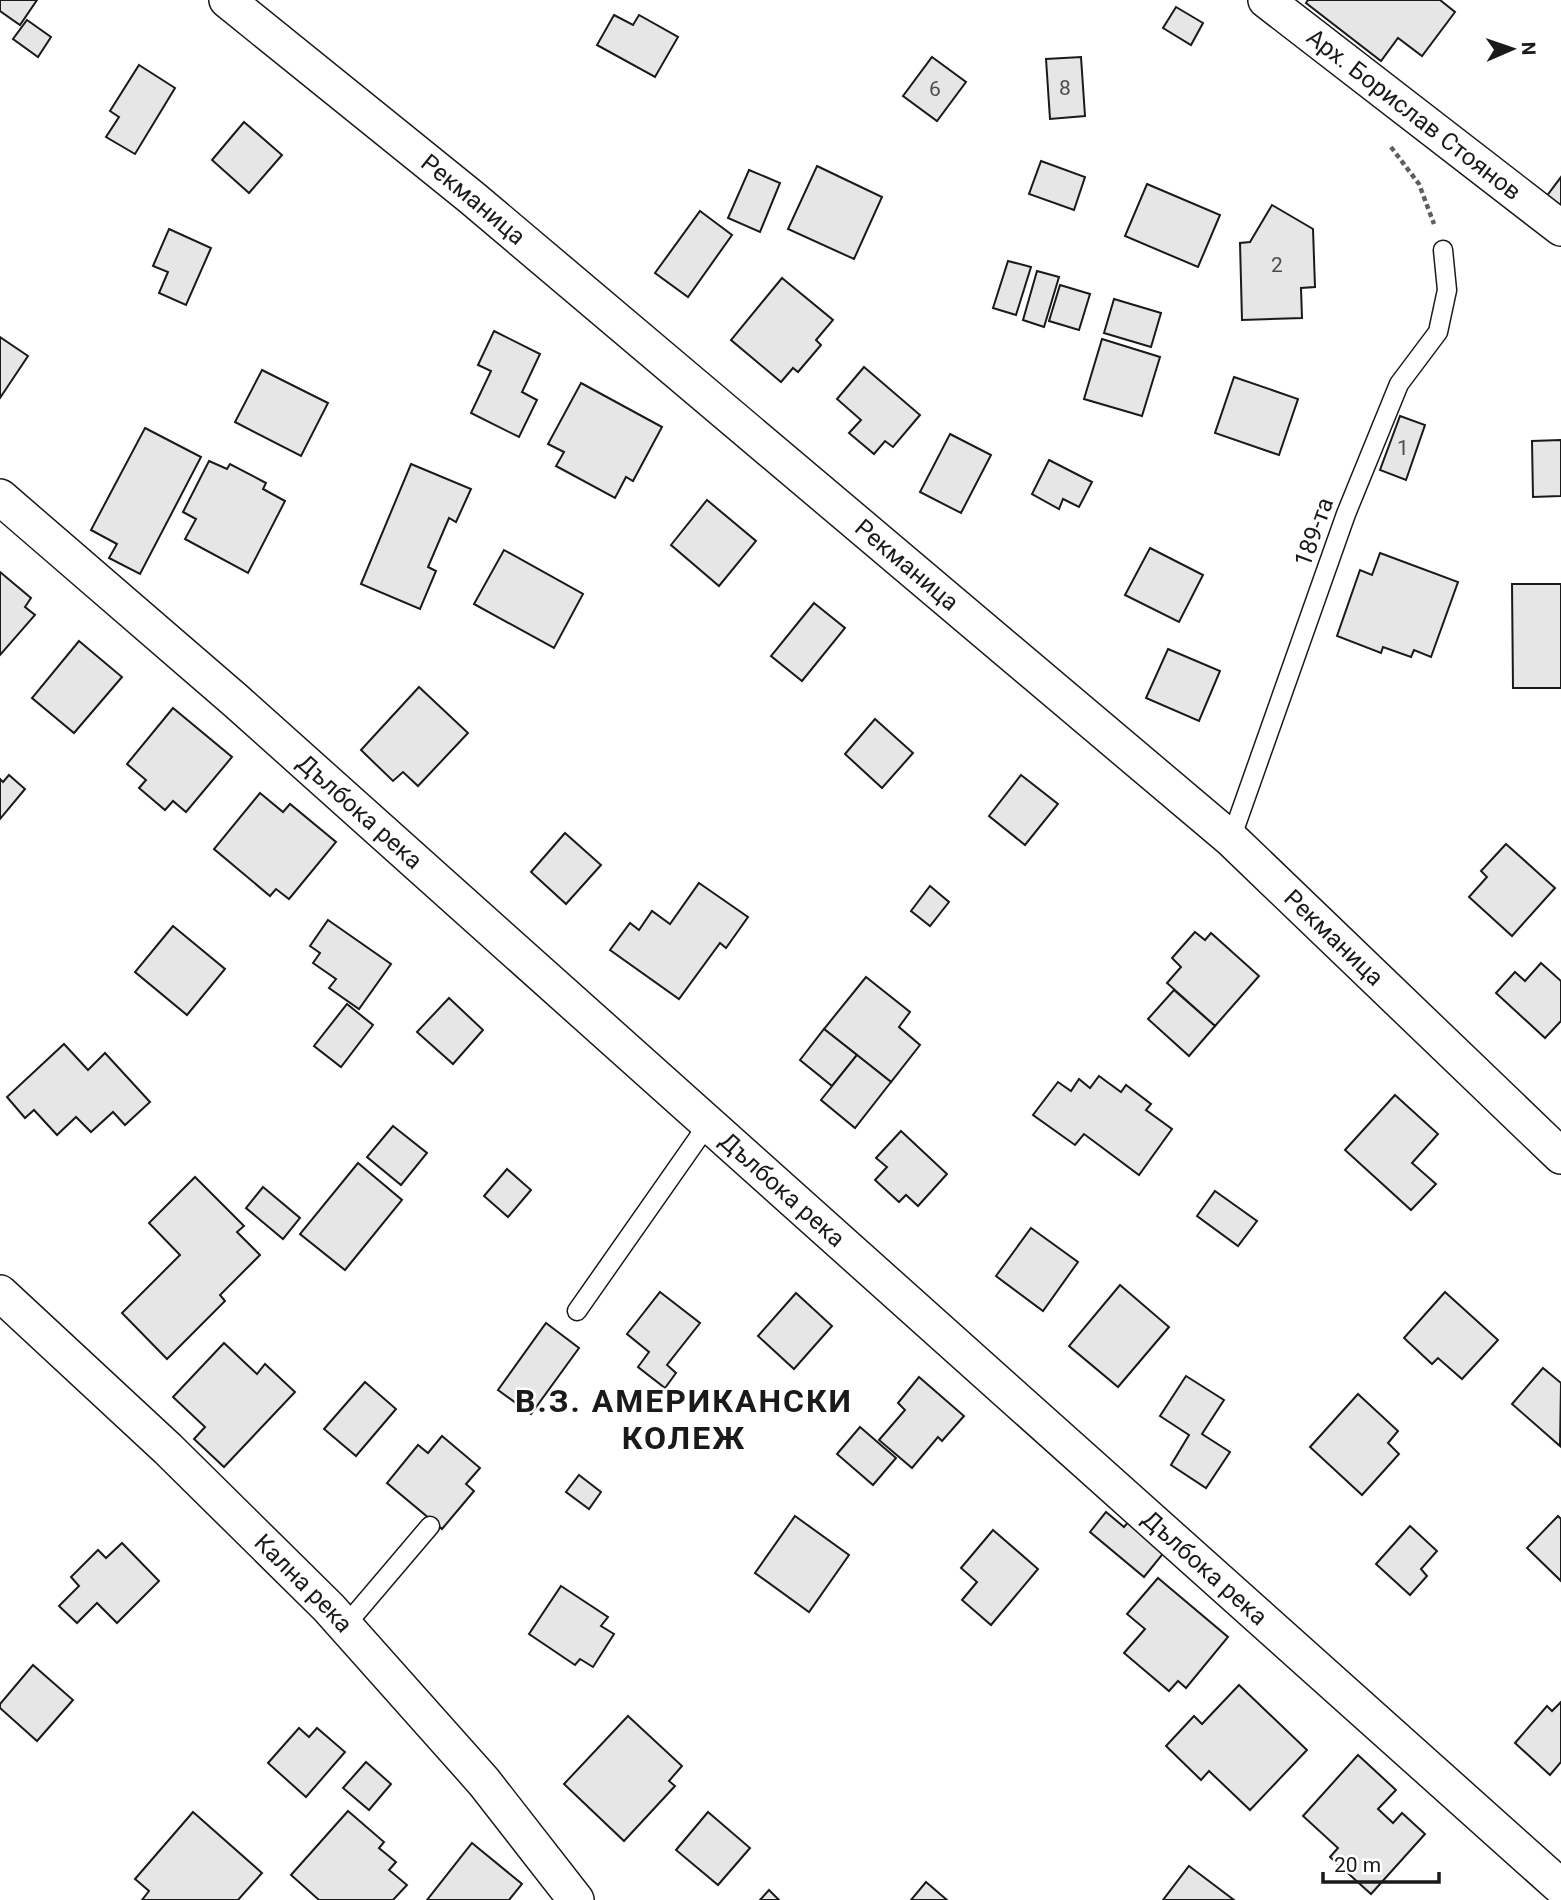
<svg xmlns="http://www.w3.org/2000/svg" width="1561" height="1900" viewBox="0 0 1561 1900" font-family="Roboto,sans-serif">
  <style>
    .building { fill: #e6e6e6; stroke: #1a1a1a; stroke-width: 2 }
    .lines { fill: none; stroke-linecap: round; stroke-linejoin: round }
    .lane-casing { stroke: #1a1a1a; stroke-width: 21 }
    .street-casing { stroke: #1a1a1a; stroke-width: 38 }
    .path { stroke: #5f5f5f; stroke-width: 4.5; stroke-dasharray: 5 3.5; stroke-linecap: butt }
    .lane { stroke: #fff; stroke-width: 18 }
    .street { stroke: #fff; stroke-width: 35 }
    .labels { text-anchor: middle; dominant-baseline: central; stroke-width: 5; stroke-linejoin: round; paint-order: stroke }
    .number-label { font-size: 21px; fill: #4d4d4d }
    .street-label { font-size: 24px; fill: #1a1a1a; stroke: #fff }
    .district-label { font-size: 32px; font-weight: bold; letter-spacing: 2px; fill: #1a1a1a; stroke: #fff }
  </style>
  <rect width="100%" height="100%" fill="#fff"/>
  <g class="building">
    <polygon points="0,0 37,0 20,25 0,11"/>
    <polygon points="1308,0 1440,0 1455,12 1422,56 1398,38 1381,61 1306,3"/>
    <polygon points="1176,7 1203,23 1191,45 1163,28"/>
    <polygon points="614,15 633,25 639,15 678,37 655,77 597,45"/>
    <polygon points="27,20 51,37 38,57 13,39"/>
    <polygon points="932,57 966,82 937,121 903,96"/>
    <polygon points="1081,57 1085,116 1050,119 1046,59"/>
    <polygon points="139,65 175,88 135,154 106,137 119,117 110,111"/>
    <polygon points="244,122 282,155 249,193 212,160"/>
    <polygon points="1041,161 1085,177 1074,210 1029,194"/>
    <polygon points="817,166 882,197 854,259 788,229"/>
    <polygon points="749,170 780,183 760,232 728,218"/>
    <polygon points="1561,177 1561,215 1543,201"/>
    <polygon points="1147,184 1220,215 1198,267 1125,236"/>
    <polygon points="1272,205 1313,229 1315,287 1301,288 1302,318 1242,320 1240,243 1250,242"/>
    <polygon points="700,211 732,235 688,297 655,273"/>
    <polygon points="169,229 211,248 186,305 159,293 168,272 153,266"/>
    <polygon points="1008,261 1031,267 1016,315 993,308"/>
    <polygon points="1037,271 1059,277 1044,327 1023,320"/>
    <polygon points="782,278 833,320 816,340 821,345 798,372 793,368 781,382 731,340"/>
    <polygon points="1060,285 1090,294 1079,330 1049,321"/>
    <polygon points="1114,299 1161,313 1151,347 1104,333"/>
    <polygon points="494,331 540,354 522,392 537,400 519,437 471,413 491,371 478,365"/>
    <polygon points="0,337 28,356 0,398"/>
    <polygon points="1102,339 1160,357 1142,416 1084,399"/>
    <polygon points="864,367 920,415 893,447 885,441 874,454 849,433 861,420 837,399"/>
    <polygon points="262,370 328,403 301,456 235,422"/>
    <polygon points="1234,377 1298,399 1279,455 1215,433"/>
    <polygon points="581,383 662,427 633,481 626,477 615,498 556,466 564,452 548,444"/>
    <polygon points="1400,416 1425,425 1406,480 1380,470"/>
    <polygon points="145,428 201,457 140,574 109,558 117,544 91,530"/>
    <polygon points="950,434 991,455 961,513 920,492"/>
    <polygon points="1561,440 1561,496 1533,497 1532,441"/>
    <polygon points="1049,460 1092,482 1079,507 1063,499 1059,509 1032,494"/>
    <polygon points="209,461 227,469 230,464 266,483 263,489 285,501 248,573 185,539 196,519 183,512"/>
    <polygon points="411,464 471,489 456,522 449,518 428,567 436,571 420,609 361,584"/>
    <polygon points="707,500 756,541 719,586 671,545"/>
    <polygon points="1150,548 1203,575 1179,622 1125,595"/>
    <polygon points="504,550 583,594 554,648 474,604"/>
    <polygon points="1380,553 1458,582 1431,657 1414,650 1411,657 1383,647 1381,653 1337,636 1360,570 1372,575"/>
    <polygon points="0,572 31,598 25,607 35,615 0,655"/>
    <polygon points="1512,584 1561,584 1561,688 1513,688"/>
    <polygon points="814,603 845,628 802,681 771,656"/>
    <polygon points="79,641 122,677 74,733 32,698"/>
    <polygon points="1168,649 1220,671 1199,721 1146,698"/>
    <polygon points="419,687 468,733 418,786 403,772 393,781 361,750"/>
    <polygon points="173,708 232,757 186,812 173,801 165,810 139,788 146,780 127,764"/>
    <polygon points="875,719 913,753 882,788 845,754"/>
    <polygon points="9,775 25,789 0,819 0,779 3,782"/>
    <polygon points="1021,775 1058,804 1025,845 989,816"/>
    <polygon points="260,793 283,812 290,804 336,842 289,899 276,889 270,896 214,849"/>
    <polygon points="565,833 601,865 566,904 531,872"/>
    <polygon points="1506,844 1555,888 1512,936 1469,897 1487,877 1481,871"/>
    <polygon points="699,883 748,917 726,948 720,943 679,999 610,950 630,923 639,930 652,911 670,924"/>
    <polygon points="930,886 949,902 930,926 911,911"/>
    <polygon points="328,920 391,964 359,1009 329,988 336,979 313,963 320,953 310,946"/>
    <polygon points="173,926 225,969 187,1015 135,972"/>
    <polygon points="1195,932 1205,940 1211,933 1259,976 1215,1026 1167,983 1181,967 1172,958"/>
    <polygon points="1541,963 1561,981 1561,1021 1545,1038 1496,993 1515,972 1525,981"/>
    <polygon points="866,977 910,1012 899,1027 920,1045 891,1082 824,1029"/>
    <polygon points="1174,990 1215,1026 1189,1056 1148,1019"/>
    <polygon points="449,998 483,1030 453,1064 417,1032"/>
    <polygon points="347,1004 373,1025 341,1067 314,1046"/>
    <polygon points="824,1029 857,1055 832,1086 800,1060"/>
    <polygon points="64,1044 88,1070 105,1053 150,1102 125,1125 113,1112 91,1132 76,1117 57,1135 34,1110 25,1118 7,1097"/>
    <polygon points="857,1055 891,1082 855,1128 821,1100"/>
    <polygon points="1099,1076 1121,1092 1126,1085 1151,1104 1146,1110 1172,1129 1139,1175 1084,1134 1075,1145 1033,1115 1058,1082 1071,1091 1079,1079 1090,1088"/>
    <polygon points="1395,1095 1438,1134 1412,1163 1436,1184 1411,1210 1345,1150"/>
    <polygon points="393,1126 427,1153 401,1185 367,1157"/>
    <polygon points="901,1131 947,1174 918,1206 906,1195 899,1202 875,1180 887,1167 876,1158"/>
    <polygon points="358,1163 402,1200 345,1270 300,1234"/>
    <polygon points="507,1169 531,1190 508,1217 484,1196"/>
    <polygon points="195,1177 244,1226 237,1232 260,1255 220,1295 225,1301 167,1359 122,1313 180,1255 149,1223"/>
    <polygon points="263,1187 300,1218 283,1239 246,1208"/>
    <polygon points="1215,1191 1257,1221 1238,1246 1197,1216"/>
    <polygon points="1031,1228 1078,1262 1043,1311 996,1276"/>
    <polygon points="1120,1285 1169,1327 1118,1387 1069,1346"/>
    <polygon points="660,1292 700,1323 667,1365 676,1373 665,1388 638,1367 649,1352 627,1334"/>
    <polygon points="1445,1292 1498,1340 1462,1379 1438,1358 1432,1364 1404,1338"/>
    <polygon points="796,1293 832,1326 794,1369 758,1336"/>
    <polygon points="546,1323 579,1348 531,1414 498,1390"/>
    <polygon points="224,1343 257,1374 265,1364 295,1392 224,1467 194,1439 205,1427 173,1397"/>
    <polygon points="1543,1368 1561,1383 1560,1446 1512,1404"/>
    <polygon points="1186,1376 1224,1400 1202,1434 1230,1452 1206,1488 1171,1465 1189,1435 1160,1416"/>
    <polygon points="919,1377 964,1416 942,1441 938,1437 912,1468 879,1440 905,1410 898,1403"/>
    <polygon points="365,1382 396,1409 356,1456 324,1429"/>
    <polygon points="1358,1394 1398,1431 1388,1443 1399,1454 1362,1495 1310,1447"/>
    <polygon points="860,1427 896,1458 873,1485 837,1454"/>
    <polygon points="442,1436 480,1468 466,1484 474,1491 442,1529 387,1483 418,1445 428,1453"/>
    <polygon points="579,1475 601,1492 589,1509 566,1492"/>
    <polygon points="1106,1512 1124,1527 1130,1520 1166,1550 1144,1577 1090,1532"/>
    <polygon points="795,1516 849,1555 809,1612 755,1573"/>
    <polygon points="1558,1516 1561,1519 1561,1581 1527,1548"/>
    <polygon points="1410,1526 1437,1551 1421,1569 1427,1576 1410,1595 1376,1564"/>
    <polygon points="993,1530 1038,1569 991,1625 962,1600 977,1582 961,1568"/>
    <polygon points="122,1543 159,1581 117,1623 97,1603 77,1623 59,1606 79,1586 71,1577 98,1550 106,1558"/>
    <polygon points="1158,1578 1228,1637 1186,1688 1178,1681 1169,1691 1124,1653 1145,1629 1127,1614"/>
    <polygon points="561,1586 608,1617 601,1626 614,1634 593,1667 580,1659 575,1665 529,1634"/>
    <polygon points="33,1665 73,1700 37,1741 0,1708 0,1704"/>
    <polygon points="1239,1685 1307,1750 1250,1810 1209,1771 1201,1780 1166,1746 1194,1716 1202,1724"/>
    <polygon points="1561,1702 1561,1762 1550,1775 1515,1743 1547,1706 1552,1711"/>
    <polygon points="628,1716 682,1766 669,1781 675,1786 624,1841 564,1784"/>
    <polygon points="299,1728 309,1737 317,1728 345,1752 306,1797 268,1763"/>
    <polygon points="1358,1755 1396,1790 1378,1809 1393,1823 1402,1813 1425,1834 1371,1894 1330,1857 1338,1848 1303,1816"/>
    <polygon points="366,1762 391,1784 369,1810 343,1788"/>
    <polygon points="348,1811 384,1842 379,1848 396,1862 389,1870 407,1885 393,1900 319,1900 291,1875"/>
    <polygon points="193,1812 262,1873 238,1900 142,1900 149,1891 135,1879"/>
    <polygon points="708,1812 750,1848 718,1885 676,1850"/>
    <polygon points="472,1843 522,1884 509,1900 427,1900"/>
    <polygon points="1189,1866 1234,1900 1163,1900"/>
    <polygon points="926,1882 947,1900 911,1900"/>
    <polygon points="769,1890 779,1900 760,1900"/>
  </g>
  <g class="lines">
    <defs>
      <g id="lane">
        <polyline points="1231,839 1346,514 1399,384 1438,332 1447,290 1443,250"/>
        <polyline points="577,1311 708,1124"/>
        <polyline points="345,1626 430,1526"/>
      </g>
      <g id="street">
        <path id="s1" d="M227 0 471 197 1231 839 1561 1156"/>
        <path id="s2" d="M1266 0 1561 228"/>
        <path id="s3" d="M0 497 235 700 1561 1887"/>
        <path id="s4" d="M0 1293 168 1449 329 1608 484 1782 576 1900"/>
      </g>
    </defs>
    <use href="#lane" class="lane-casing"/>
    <use href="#street" class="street-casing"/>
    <polyline class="path" points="1391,147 1419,184 1434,224"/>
    <use href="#lane" class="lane"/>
    <use href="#street" class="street"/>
  </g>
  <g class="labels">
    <g class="number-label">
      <text x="1065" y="88">8</text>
      <text x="935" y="89">6</text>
      <text x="1277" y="265">2</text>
      <text x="1403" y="448">1</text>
    </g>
    <g class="street-label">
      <text stroke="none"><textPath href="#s2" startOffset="187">Арх. Борислав Стоянов</textPath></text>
      <text stroke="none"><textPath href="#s1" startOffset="317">Рекманица</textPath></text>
      <text transform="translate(1314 532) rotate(-70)">189-та</text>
      <text stroke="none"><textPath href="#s1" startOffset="884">Рекманица</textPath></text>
      <text stroke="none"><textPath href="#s3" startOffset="478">Дълбока река</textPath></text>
      <text stroke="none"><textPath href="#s1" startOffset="1451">Рекманица</textPath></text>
      <text stroke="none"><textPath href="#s3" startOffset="1045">Дълбока река</textPath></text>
      <text stroke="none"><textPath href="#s3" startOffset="1612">Дълбока река</textPath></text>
      <text stroke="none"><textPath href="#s4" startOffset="420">Кална река</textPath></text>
    </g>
    <g class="district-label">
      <text x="684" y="1401">В.З. АМЕРИКАНСКИ<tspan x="684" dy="37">КОЛЕЖ</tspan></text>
    </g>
  </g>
  <g transform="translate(1512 49) rotate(88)" stroke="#ffffff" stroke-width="5" paint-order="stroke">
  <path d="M0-5L12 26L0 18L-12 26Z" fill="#1a1a1a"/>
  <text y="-10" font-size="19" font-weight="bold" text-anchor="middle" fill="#1a1a1a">N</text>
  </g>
  <path d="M1323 1872v10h116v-10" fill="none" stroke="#1a1a1a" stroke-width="3.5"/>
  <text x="1334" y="1872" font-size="21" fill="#1a1a1a" stroke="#ffffff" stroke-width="5" paint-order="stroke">20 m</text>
</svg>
